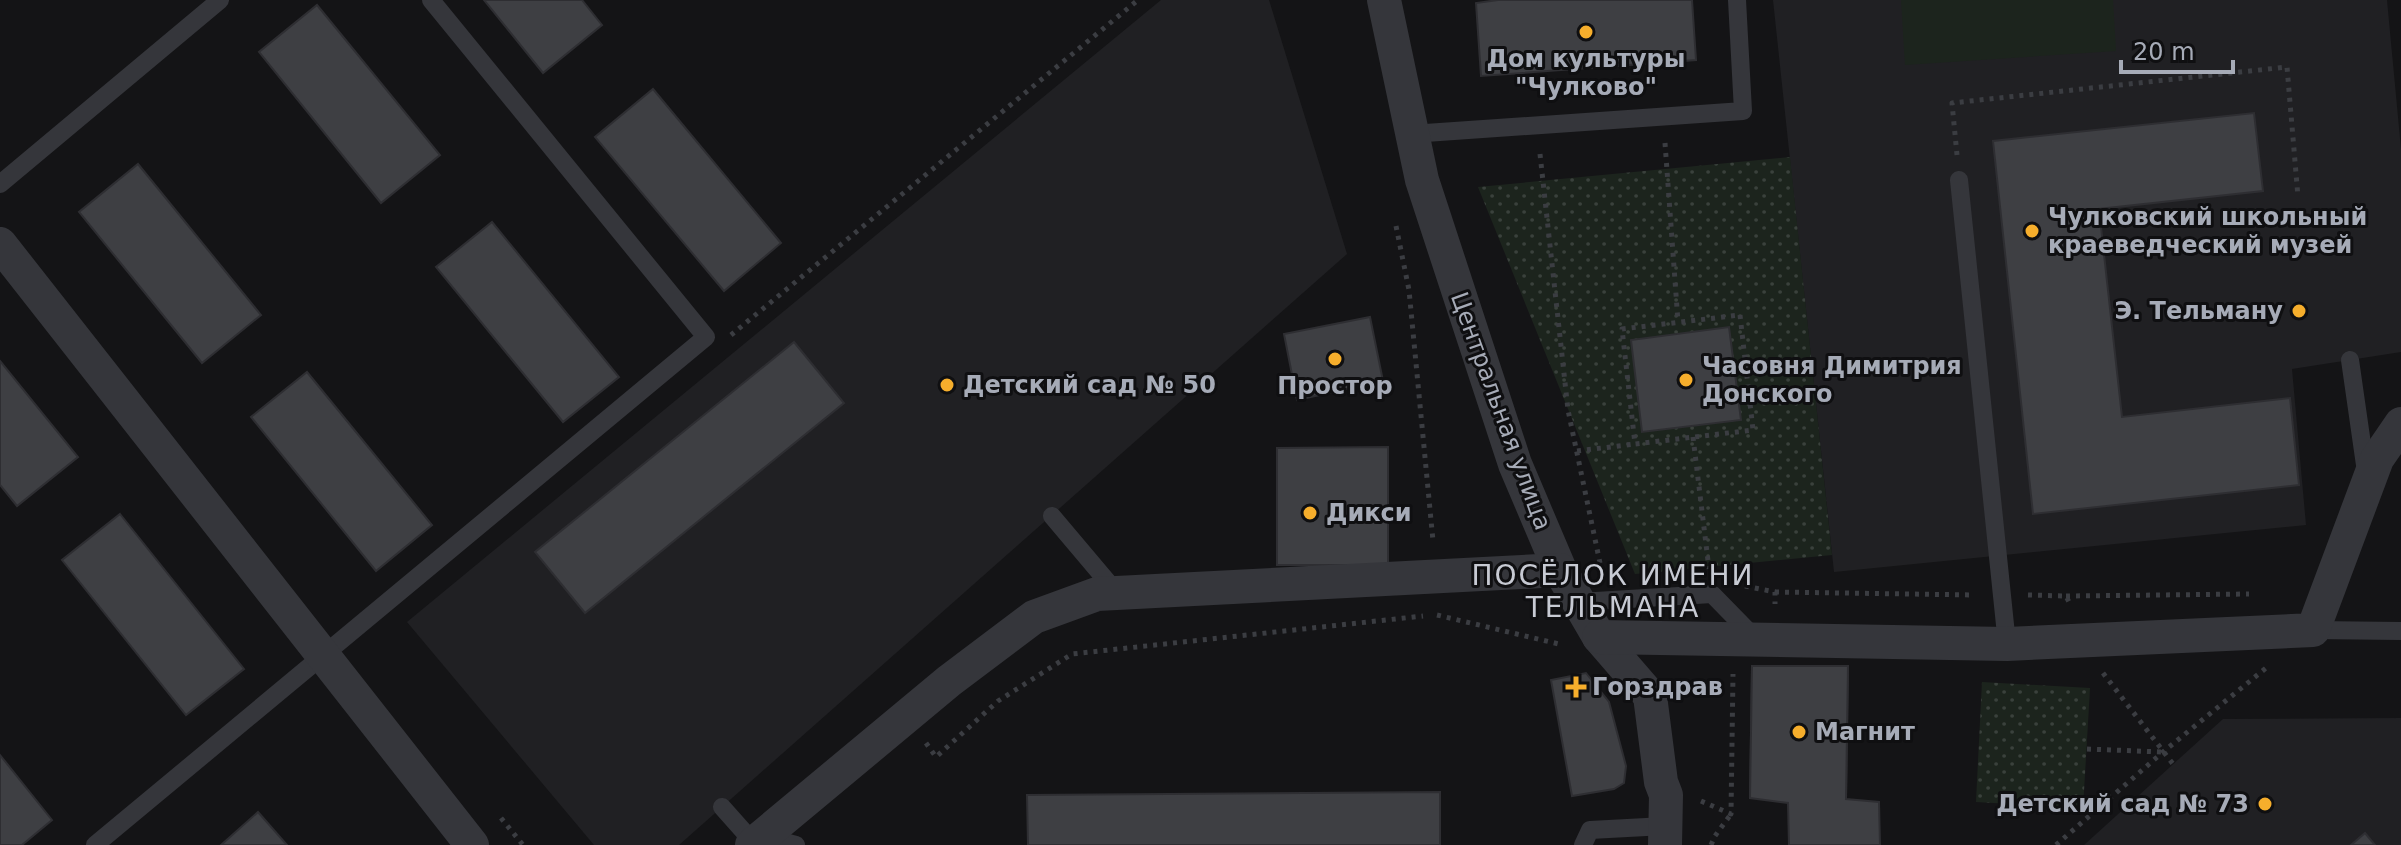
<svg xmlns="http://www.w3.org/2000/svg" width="2401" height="845" viewBox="0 0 2401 845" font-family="'DejaVu Sans',sans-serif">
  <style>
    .built { fill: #202023 }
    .grass { fill: url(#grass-dots) }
    .garden { fill: #1c241d }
    .building { fill: #3e3f43; stroke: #2e2e32; stroke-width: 2 }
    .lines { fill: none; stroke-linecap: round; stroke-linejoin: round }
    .path { stroke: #3b3d42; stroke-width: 5; stroke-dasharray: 4 6; stroke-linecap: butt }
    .lane { stroke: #35363b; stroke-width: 18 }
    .street { stroke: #35363b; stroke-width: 34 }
    .poi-dot { fill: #f6ae2c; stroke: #0f0f11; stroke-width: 3 }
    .labels { text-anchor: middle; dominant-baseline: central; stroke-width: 6; stroke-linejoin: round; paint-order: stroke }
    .poi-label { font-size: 24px; font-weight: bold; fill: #a6abb7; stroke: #0f0f11; text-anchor: start }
    .street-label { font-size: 24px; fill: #a6abb7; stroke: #0f0f11 }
    .quarter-label { font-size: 28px; letter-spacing: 2px; fill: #c7cad3; stroke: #0f0f11 }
  </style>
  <defs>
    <pattern id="grass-dots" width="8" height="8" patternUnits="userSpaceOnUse" patternTransform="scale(2)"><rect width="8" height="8" fill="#1c241d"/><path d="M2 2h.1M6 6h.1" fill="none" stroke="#3a413c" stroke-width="1.8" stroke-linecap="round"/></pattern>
  </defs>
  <rect width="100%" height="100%" fill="#141416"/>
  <g class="built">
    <polygon points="1161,0 1269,0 1347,254 679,845 594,845 407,622"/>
    <polygon points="1773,0 2387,0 2401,149 2401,352 2292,369 2306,525 1834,572"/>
    <polygon points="2401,718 2401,845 2084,845 2223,719"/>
  </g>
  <g class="grass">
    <polygon points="1790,157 1832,555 1635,574 1478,187"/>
    <polygon points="1982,682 2090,688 2083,808 1976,802"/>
  </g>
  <polygon class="garden" points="1901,0 2113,0 2116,51 1905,65"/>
  <g class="building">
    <polygon points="484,0 582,0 602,25 543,73"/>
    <polygon points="1692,0 1696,60 1481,76 1476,3 1498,0"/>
    <polygon points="317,5 440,155 381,203 259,52"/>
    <polygon points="653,89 781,243 724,291 595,137"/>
    <polygon points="2254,113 2263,191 2099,209 2122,417 2290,398 2299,485 2033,514 1993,141"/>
    <polygon points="138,164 261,315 202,363 79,212"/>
    <polygon points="492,222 619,377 563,422 436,267"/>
    <polygon points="1370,317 1383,381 1297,400 1284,334"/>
    <polygon points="1729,327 1741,420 1642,432 1631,340"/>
    <polygon points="794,342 844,403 585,613 535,552"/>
    <polygon points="0,361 78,457 17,506 0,485"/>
    <polygon points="307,372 432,525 376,571 251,417"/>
    <polygon points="1388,447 1388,565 1277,565 1277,448"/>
    <polygon points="120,514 244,669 186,715 62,560"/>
    <polygon points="1752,666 1848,666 1846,799 1750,798"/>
    <polygon points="1752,666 1848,666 1846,799 1879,802 1880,845 1789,845 1788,803 1750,798"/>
    <polygon points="1586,673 1609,702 1626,766 1624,783 1614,789 1572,796 1551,680"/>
    <polygon points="0,755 52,820 22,845 0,845"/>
    <polygon points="1440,792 1440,845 1028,845 1027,795"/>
    <polygon points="258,812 287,845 221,845"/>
    <polygon points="2365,833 2375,845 2351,845"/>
  </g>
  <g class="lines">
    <g class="path">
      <polyline points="1665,143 1678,322"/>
      <polyline points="1540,154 1568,410 1600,563"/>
      <polyline points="1957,155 1952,103 2287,67 2298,197"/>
      <polyline points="1396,226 1409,290 1433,541"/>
      <polygon points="1740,315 1753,430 1635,444 1622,329"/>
      <polyline points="731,335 1138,0"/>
      <polyline points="1693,437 1709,569"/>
      <polyline points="1577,451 1635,444"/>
      <polyline points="1745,586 1775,592 1775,604"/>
      <polyline points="1775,592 1974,595"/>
      <polyline points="2028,595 2066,596 2071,606"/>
      <polyline points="2066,596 2249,594"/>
      <polyline points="1437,615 1563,645"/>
      <polyline points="2103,673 2173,764"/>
      <polyline points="926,743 936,757 998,701 1072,654 1423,616"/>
      <polyline points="2087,749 2162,752"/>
      <polyline points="1701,801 1731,814 1733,674"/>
      <polyline points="501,818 523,845"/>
      <polyline points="1711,845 1715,836 1731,814"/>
      <polyline points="2056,845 2163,752 2266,668"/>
    </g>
    <g class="lane">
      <polyline points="1411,134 1743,111 1737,0"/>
      <polyline points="1959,180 2007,644"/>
      <polyline points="0,184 220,0"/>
      <polyline points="2350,360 2366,472"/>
      <polyline points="1052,516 1117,593"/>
      <polyline points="1579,602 1712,594 1755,638"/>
      <polyline points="2313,630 2401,631"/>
      <polyline points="722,807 754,843"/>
      <polyline points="762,836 796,845"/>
      <polyline points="95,845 706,337 431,0"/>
      <polyline points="1583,845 1590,830 1665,826"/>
    </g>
    <g class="street">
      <polyline points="1384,0 1422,180 1515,464 1560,570 1599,637 1650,696 1661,782 1666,795 1665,845"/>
      <polyline points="0,244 472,845"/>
      <polyline points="1599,637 2007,644 2313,630 2377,459 2401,424"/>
      <polyline points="752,845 949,681 1034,617 1097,594 1560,570"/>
    </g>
  </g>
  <g class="poi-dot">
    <circle cx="1586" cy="32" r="8"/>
    <circle cx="2032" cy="231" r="8"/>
    <circle cx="2299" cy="311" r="8"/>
    <circle cx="1335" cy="359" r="8"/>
    <circle cx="1686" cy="380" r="8"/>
    <circle cx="947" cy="385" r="8"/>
    <circle cx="1310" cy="513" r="8"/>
    <path d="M1572 675h8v8h8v8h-8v8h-8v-8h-8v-8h8z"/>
    <circle cx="1799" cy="732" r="8"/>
    <circle cx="2265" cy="804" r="8"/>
  </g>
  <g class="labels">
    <g class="poi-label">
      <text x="1586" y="59" text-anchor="middle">Дом культуры<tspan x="1586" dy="28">"Чулково"</tspan></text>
      <text x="2048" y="217">Чулковский школьный<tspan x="2048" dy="28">краеведческий музей</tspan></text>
      <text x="2283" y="311" text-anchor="end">Э. Тельману</text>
      <text x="1702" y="366">Часовня Димитрия<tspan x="1702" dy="28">Донского</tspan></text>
      <text x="963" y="385">Детский сад № 50</text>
      <text x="1335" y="386" text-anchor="middle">Простор</text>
      <text x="1326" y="513">Дикси</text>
      <text x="1592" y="687">Горздрав</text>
      <text x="1815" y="732">Магнит</text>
      <text x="2249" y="804" text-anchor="end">Детский сад № 73</text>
    </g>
    <g class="street-label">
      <text transform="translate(1501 411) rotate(70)">Центральная улица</text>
    </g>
    <g class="quarter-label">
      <text x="1613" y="575">ПОСЁЛОК ИМЕНИ<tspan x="1613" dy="32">ТЕЛЬМАНА</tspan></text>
    </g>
  </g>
  <path d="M2121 60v12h112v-12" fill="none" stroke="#a6abb7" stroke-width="4"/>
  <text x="2133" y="60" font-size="24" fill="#a6abb7" stroke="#0f0f11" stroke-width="6" paint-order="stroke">20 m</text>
</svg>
